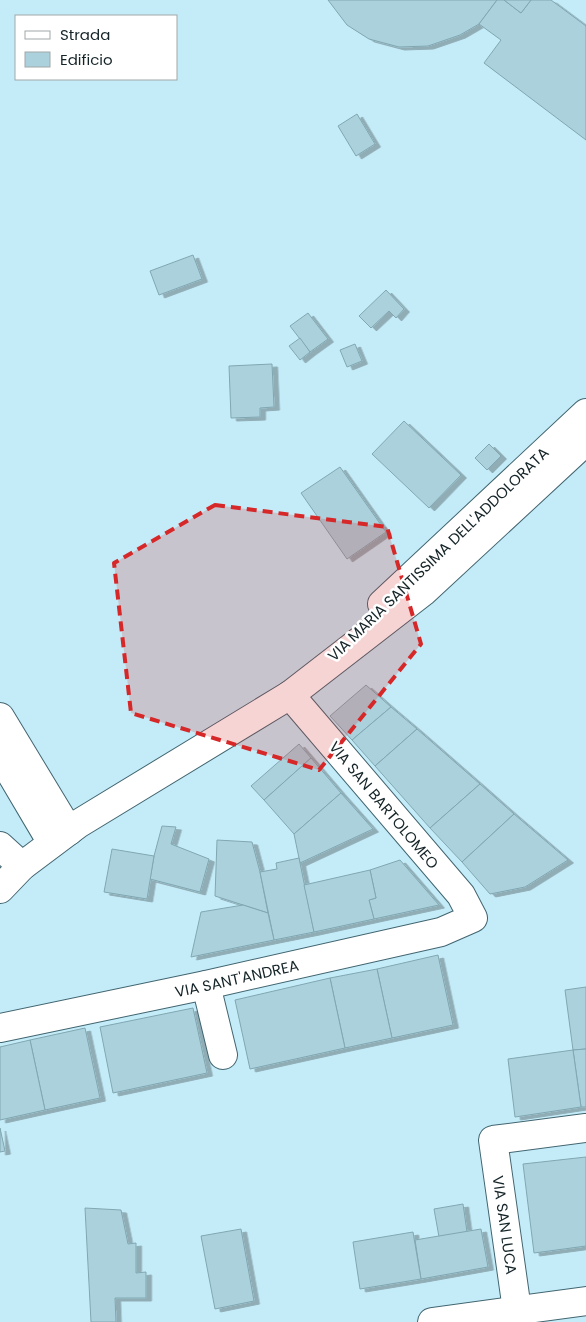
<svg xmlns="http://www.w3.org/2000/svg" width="586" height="1322" viewBox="0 0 586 1322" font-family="Poppins,sans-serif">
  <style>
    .building { fill: #aad1dc; stroke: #80a7b2; filter: url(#shadow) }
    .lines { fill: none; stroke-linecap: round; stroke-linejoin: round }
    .minor-casing { stroke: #416570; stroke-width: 30 }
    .minor { stroke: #fff; stroke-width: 28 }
    .marked { fill: #d62828; fill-opacity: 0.2; stroke: #d62828; stroke-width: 4; stroke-dasharray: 10 6; stroke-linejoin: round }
    .labels { text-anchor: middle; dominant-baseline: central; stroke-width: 5; stroke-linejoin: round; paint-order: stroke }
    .street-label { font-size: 15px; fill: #152428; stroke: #fff }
  </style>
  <defs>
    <filter id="shadow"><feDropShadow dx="5.5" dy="3" stdDeviation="0" flood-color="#0004"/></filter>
  </defs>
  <rect width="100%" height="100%" fill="#c4ecf8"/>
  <g class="building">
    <polygon points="328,0 497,0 479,24 460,35 428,46 399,47 369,39 347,25"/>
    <polygon points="497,0 504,0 521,13 531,0 551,0 586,26 586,140 484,63 501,40 479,24"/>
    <polygon points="504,0 531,0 521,13"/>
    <polygon points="357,114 375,144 356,156 338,126"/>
    <polygon points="193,255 202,279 159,295 150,271"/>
    <polygon points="386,290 404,309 396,318 389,311 371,328 359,316"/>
    <polygon points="308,313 328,339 310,352 290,326"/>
    <polygon points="300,338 310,352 300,360 289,346"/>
    <polygon points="355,344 362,361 347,367 340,350"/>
    <polygon points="272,364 274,407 260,408 260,417 231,418 229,366"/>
    <polygon points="404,421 461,475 429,508 372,454"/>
    <polygon points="489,444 501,456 487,470 475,458"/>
    <polygon points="340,467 386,532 347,559 301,493"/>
    <polygon points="366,685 391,707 352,740 330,716"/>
    <polygon points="391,707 417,729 375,766 352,740"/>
    <polygon points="417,729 480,784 430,828 375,766"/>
    <polygon points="299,744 311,758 264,800 251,786"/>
    <polygon points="311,758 341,793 294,834 264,800"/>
    <polygon points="480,784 514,814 462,862 430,828"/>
    <polygon points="341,793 373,829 300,863 294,834"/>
    <polygon points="514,814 568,860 525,887 490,894 462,862"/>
    <polygon points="162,826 176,827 171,844 209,859 200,892 150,879 154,856"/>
    <polygon points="217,840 252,842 260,872 268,913 215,896"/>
    <polygon points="112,849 154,856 147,899 104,892"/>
    <polygon points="299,858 314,932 274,940 260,872 277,869 276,863"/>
    <polygon points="400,860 439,905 374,919 369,900 376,898 370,870"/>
    <polygon points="370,870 376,898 369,900 374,919 314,932 304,885"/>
    <polygon points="243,905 268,913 274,940 191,957 201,912"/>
    <polygon points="438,955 453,1025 392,1038 377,969"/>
    <polygon points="377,969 392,1038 345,1048 330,978"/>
    <polygon points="330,978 345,1048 250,1069 235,1000"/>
    <polygon points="586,987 586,1049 573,1050 565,990"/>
    <polygon points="193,1008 207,1073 113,1093 100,1027"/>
    <polygon points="85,1028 100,1098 45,1110 30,1040"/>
    <polygon points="30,1040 45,1110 0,1120 0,1047"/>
    <polygon points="586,1049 586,1107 581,1107 573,1050"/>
    <polygon points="573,1050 581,1107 515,1117 508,1059"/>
    <polygon points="0,1128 5,1151 0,1152"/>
    <polygon points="586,1157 586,1246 534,1253 523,1164"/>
    <polygon points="463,1204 467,1232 439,1237 434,1209"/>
    <polygon points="85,1208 121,1210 128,1244 136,1243 136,1273 146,1272 146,1298 115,1298 116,1322 91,1322"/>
    <polygon points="241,1229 254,1301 215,1309 201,1236"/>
    <polygon points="481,1229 488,1267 421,1279 415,1240"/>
    <polygon points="413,1232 421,1279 360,1289 353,1242"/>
  </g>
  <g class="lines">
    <defs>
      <g id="minor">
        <polyline points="382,604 586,413"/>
        <polyline points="0,717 69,831"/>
        <polyline points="0,755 52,843"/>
        <polyline points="0,846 22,866"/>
        <polyline points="0,889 22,866 78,824 290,695 423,592 586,441"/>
        <polyline points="206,985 223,1055"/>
        <path id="s1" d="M0 1028 206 985 441 932 473 918 461 895 290 695"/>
        <polyline points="517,1310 493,1140 586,1128"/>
        <polyline points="432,1322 586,1301"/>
      </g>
    </defs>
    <use href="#minor" class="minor-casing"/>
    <use href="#minor" class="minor"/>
  </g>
  <path class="marked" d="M215 505 387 527 421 644 319 770 131 713 114 563Z"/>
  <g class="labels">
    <g class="street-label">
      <text transform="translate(438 554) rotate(-44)">VIA MARIA SANTISSIMA DELL'ADDOLORATA</text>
      <text transform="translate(384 805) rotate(50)">VIA SAN BARTOLOMEO</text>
      <text stroke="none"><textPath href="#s1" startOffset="242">VIA SANT'ANDREA</textPath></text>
      <text transform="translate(505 1225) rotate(82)">VIA SAN LUCA</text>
    </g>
  </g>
  <rect x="15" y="15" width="162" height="65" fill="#ffffff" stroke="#a1a7a9"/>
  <rect x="25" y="31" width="25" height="8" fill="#ffffff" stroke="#a1a7a9"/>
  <text x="60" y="40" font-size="15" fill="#152428">Strada</text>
  <rect x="25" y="52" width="25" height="15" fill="#aad1dc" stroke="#a1a7a9"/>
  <text x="60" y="65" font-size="15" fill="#152428">Edificio</text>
</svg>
